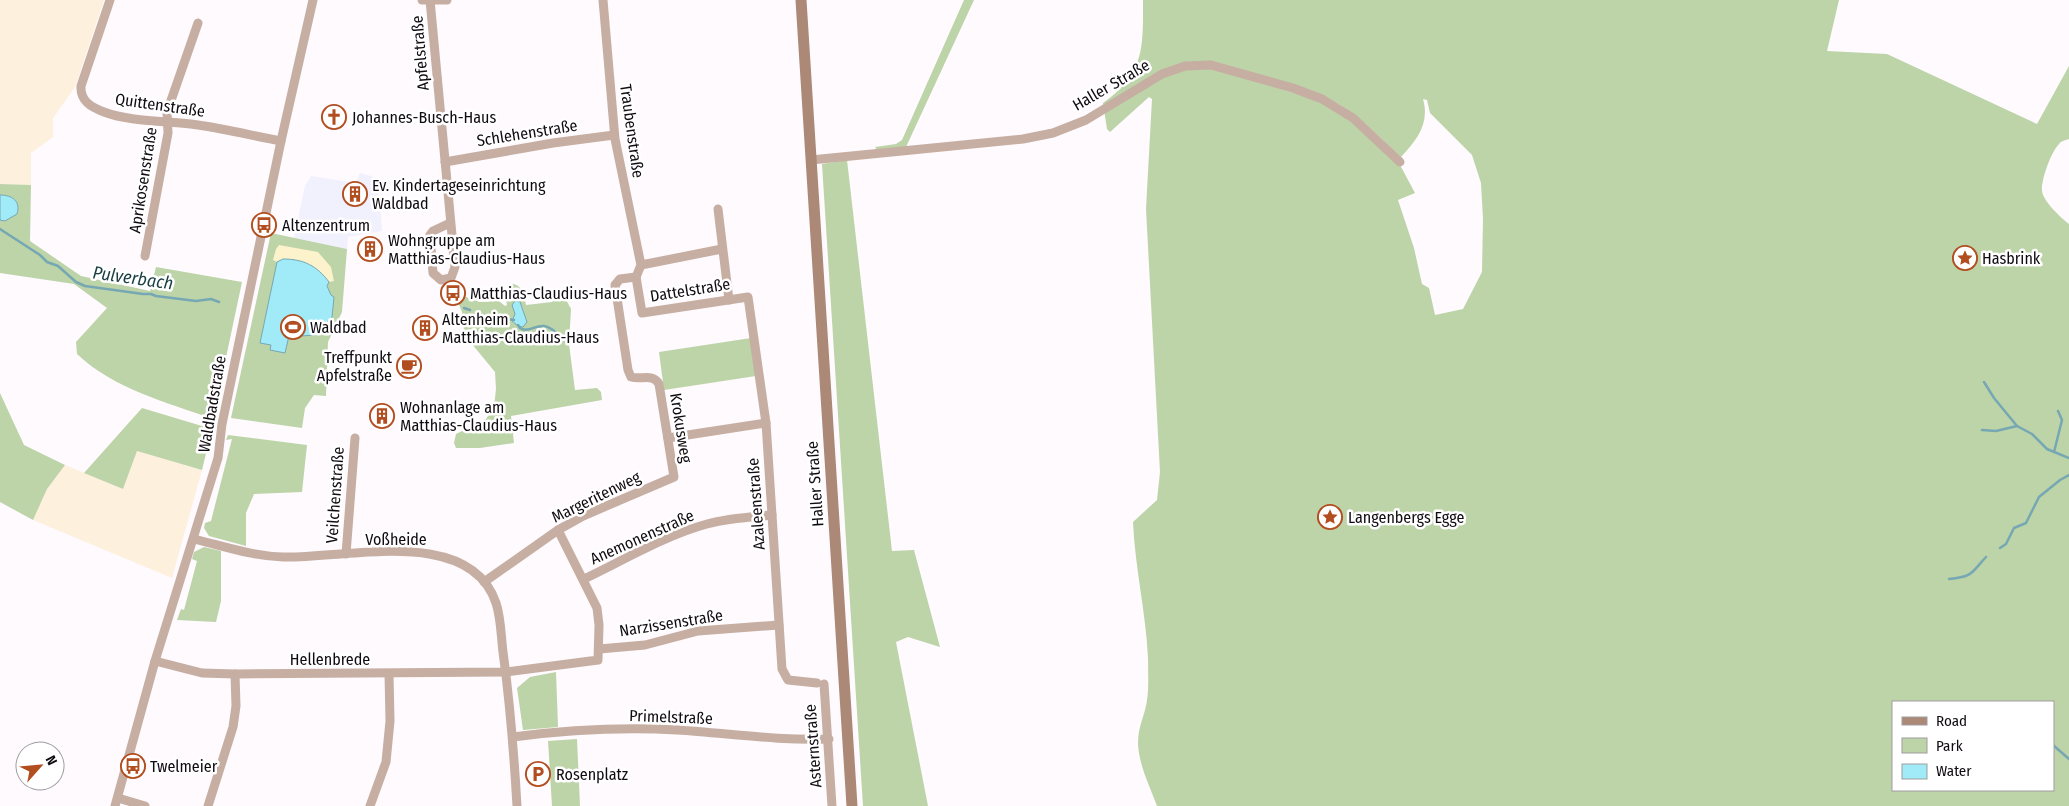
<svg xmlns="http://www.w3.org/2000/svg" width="2069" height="806" viewBox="0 0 2069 806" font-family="'Fira Sans Condensed',sans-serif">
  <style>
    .industrial { fill: #fdf0dc }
    .education { fill: #f1f0fd }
    .green { fill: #bdd3a8; fill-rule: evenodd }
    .sand { fill: #fcf2cc }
    .water { fill: #a1ebf8; stroke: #76a8b3 }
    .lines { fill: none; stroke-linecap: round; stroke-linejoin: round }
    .stream { stroke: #76a8b3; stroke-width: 2.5 }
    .street { stroke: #c7aea2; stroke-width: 9 }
    .secondary { stroke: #ac8877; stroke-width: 11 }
    .labels { text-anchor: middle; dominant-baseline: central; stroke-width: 5; stroke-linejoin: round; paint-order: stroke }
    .street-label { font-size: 16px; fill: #100b11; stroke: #fff }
    .poi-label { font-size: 16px; fill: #100b11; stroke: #fff; text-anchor: start }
    .water-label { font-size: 18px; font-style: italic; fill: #1a3e44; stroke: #fff }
  </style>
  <rect width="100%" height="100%" fill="#fefafe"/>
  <g class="industrial">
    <polygon points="0,0 104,0 75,87 53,118 53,137 31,153 31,185 0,184"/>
    <polygon points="137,451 202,470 172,578 33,520 47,489 65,465 123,489"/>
  </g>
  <polygon class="education" points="360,173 378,178 382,231 348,237 347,249 294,238 305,186 311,176 356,183"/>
  <g class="green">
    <polygon points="964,0 974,0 906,147 877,150 875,147 896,144 902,140"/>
    <path d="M1143 0H1839L1827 51 1887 54 2037 124 2069 66V139C2066 140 2061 141 2059 144 2051 152 2041 180 2042 191 2043 201 2061 218 2069 224V806H1157C1150 787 1139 765 1138 744 1138 725 1145 716 1147 700 1149 687 1148 672 1148 658 1146 613 1135 568 1133 522L1157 500 1160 472 1146 209 1152 99 1149 97 1110 132 1107 129 1103 103C1145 74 1143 47 1143 0ZM1212 68C1253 77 1303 82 1340 105 1363 119 1381 139 1401 157 1417 140 1430 123 1423 99L1427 100 1430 113 1472 155 1481 183 1483 219 1482 272 1463 309 1435 315 1429 288 1422 284 1414 248 1398 200 1415 193 1400 165 1351 119 1322 101ZM1893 702H2053V790H1893Z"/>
    <polygon points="847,160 892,551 914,550 940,647 908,637 896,642 928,806 863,806 822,164"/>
    <path d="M0 184 31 185 30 241 81 276 150 291 156 267 242 282 213 419C166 402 114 389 77 354L76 342 107 308 74 284 0 273Z"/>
    <polygon points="271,233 347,249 342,312 328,342 326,396 314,395 305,408 302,428 231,418"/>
    <path d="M513 284C523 286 524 296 526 305L552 302 559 295 564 296 571 309 569 344 575 390 597 388 601 392 602 400 511 416 514 443 480 448H456L454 443 456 434 486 419 494 407 496 389 495 372 467 338 464 331 462 312 454 293 480 302 499 301 505 306 507 305C505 295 504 290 513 284Z"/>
    <polygon points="751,338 756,376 664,390 659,352"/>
    <polygon points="0,393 24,445 65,465 47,489 33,520 0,502"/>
    <polygon points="142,408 212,429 202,470 137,451 123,489 84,473"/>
    <polygon points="228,435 307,445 302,492 254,494 246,513 246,546 209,536 204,528 205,523 211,521 232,439 226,440"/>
    <polygon points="204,547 221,551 221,601 216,622 177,620 181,609 184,610 197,561 192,559 194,552"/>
    <polygon points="556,672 558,727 523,730 517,688 530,677"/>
    <polygon points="577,739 580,806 552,806 548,741"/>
  </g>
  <path class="sand" d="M279 245 318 252 331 267 334 281 329 282C319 268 294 253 277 262L273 260 276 249Z"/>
  <g class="water">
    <path d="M0 195C12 195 21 201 17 214L5 221 0 220Z"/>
    <path d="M283 259C304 259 317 266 329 282L327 286 331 295 334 297 332 317 315 335 301 336 298 338 291 327 285 353 270 350 271 345 260 343 277 262Z"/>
    <polygon points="515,301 520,302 527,322 523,327 518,326 512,321 515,314 512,305"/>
  </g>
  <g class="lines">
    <g class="stream">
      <polyline points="0,229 40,255 47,262 58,266 76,282 85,286 143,294 151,294 156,296 196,301 211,299 219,302"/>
      <polyline points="464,308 470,310"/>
      <polyline points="490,316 514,320"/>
      <path d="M518 325 520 328C528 333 535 325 544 326 552 327 555 333 562 337"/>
      <polyline points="1984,382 1994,398 2017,426 2032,434 2047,449 2069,458"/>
      <polyline points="1982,430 1996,431 2017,426"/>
      <polyline points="2054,452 2062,420 2058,411"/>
      <polyline points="2000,548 2006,544 2014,528 2026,523 2039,497 2060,480 2069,475"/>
      <path d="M1949 579C1973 577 1971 573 1986 557"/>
      <polyline points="2053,745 2069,759"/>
    </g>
    <g class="street">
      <path d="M110 0 81 86C80 101 91 107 104 112 130 122 170 121 198 125 226 129 254 136 281 141"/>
      <polyline points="422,0 447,0"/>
      <polyline points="430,0 455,267 451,278 441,280 433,273 430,235 433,231 450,223"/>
      <polyline points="603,0 615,139 641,265 636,277"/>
      <polyline points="811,160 1023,139 1053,133 1086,120 1162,74 1185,66 1211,65 1293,88 1322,99 1353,118 1400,162"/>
      <polyline points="445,162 553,143 614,135"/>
      <polyline points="718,209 729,300"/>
      <polyline points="145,256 168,133 167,112 198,23"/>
      <polyline points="641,265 722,249"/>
      <polyline points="636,277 642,313 748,297 766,423 782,669 788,680 817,683"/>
      <polyline points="668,438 766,423"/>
      <path d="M194 539C223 546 252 556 283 557 344 559 470 525 496 603 501 618 501 636 503 652 510 703 514 754 517 806"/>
      <polyline points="346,554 355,438"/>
      <path d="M584 579C622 561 666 535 707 524 728 518 750 517 772 515"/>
      <path d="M484 582 558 530 583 516 674 477 659 384C653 373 642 380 631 377L628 370 615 285 620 279 636 277"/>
      <polyline points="599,649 645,645 698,631 779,625"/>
      <polyline points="155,661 202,673 235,674 506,672 598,660 599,625 597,608 558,530"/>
      <polyline points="824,684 832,806"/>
      <path d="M513 737C567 730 622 727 677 730 727 733 778 741 829 739"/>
      <polyline points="118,798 145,806"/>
      <polyline points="115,806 155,661 218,458 222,424 281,141 313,0"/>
      <polyline points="208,806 233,727 236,706 235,674"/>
      <polyline points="370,806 386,762 390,721 389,674"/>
    </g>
    <polyline class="secondary" points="801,0 852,806"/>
  </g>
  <defs>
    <symbol id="church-ring" viewBox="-11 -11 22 22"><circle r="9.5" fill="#fff" stroke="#b24d1f" stroke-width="1.5"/><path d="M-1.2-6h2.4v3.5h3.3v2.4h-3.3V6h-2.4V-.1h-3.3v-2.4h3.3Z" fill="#b24d1f"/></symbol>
    <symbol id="building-ring" viewBox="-11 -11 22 22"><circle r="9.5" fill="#fff" stroke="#b24d1f" stroke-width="1.5"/><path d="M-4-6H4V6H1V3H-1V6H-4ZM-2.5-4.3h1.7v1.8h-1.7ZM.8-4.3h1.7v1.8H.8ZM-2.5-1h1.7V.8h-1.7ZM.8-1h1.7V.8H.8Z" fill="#b24d1f"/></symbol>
    <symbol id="bus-ring" viewBox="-11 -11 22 22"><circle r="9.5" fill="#fff" stroke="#b24d1f" stroke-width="1.5"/><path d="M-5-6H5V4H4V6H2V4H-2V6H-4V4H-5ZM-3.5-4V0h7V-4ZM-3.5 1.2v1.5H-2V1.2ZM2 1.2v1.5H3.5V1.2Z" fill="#b24d1f"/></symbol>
    <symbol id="sight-ring" viewBox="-11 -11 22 22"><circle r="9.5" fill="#fff" stroke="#b24d1f" stroke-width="1.5"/><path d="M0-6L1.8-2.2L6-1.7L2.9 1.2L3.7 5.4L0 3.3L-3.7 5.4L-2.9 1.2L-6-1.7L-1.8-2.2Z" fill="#b24d1f"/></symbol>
    <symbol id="stadium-ring" viewBox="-11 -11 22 22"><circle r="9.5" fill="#fff" stroke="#b24d1f" stroke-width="1.5"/><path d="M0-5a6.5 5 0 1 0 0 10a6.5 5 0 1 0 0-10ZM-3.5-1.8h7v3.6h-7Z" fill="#b24d1f"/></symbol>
    <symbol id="cafe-ring" viewBox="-11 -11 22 22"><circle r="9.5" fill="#fff" stroke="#b24d1f" stroke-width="1.5"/><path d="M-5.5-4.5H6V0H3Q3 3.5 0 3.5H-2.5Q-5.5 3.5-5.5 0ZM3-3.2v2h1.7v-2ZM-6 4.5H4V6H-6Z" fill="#b24d1f"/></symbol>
    <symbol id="parking-ring" viewBox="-11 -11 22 22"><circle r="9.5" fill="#fff" stroke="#b24d1f" stroke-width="1.5"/><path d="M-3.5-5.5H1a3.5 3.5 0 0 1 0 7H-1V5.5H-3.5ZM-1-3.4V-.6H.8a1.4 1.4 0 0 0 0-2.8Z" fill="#b24d1f"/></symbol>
  </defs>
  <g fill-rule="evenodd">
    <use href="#church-ring" x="320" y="103" width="28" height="28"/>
    <use href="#building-ring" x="341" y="180" width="28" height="28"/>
    <use href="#bus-ring" x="250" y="211" width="28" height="28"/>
    <use href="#building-ring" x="356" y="235" width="28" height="28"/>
    <use href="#sight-ring" x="1951" y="244" width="28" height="28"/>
    <use href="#bus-ring" x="439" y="279" width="28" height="28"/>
    <use href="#stadium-ring" x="279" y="313" width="28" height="28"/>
    <use href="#building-ring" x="411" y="314" width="28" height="28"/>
    <use href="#cafe-ring" x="395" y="352" width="28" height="28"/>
    <use href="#building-ring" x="368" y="402" width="28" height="28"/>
    <use href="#sight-ring" x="1316" y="503" width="28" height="28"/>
    <use href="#bus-ring" x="119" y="752" width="28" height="28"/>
    <use href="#parking-ring" x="524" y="760" width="28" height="28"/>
  </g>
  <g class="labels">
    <g class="street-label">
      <text transform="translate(420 53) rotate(-95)">Apfelstraße</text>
      <text transform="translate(1111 85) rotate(-30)">Haller Straße</text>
      <text transform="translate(160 105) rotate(8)">Quittenstraße</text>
      <text transform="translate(632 131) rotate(82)">Traubenstraße</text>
      <text transform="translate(527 133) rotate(-9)">Schlehenstraße</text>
      <text transform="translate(143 180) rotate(-81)">Aprikosenstraße</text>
      <text transform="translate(690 290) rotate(-9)">Dattelstraße</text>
      <text transform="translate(212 404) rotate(-80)">Waldbadstraße</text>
      <text transform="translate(681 428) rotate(81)">Krokusweg</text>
      <text transform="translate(815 484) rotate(-94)">Haller Straße</text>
      <text transform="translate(335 495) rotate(-86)">Veilchenstraße</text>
      <text transform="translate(596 497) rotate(-26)">Margeritenweg</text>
      <text transform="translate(756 504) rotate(-94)">Azaleenstraße</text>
      <text transform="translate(642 537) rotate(-24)">Anemonenstraße</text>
      <text x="396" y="539">Voßheide</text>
      <text transform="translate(671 623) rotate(-9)">Narzissenstraße</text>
      <text x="330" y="659">Hellenbrede</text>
      <text transform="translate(671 717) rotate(2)">Primelstraße</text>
      <text transform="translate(813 746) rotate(-94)">Asternstraße</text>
    </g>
    <g class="poi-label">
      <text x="352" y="117">Johannes-Busch-Haus</text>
      <text x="372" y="185">Ev. Kindertageseinrichtung<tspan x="372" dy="18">Waldbad</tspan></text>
      <text x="282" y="225">Altenzentrum</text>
      <text x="388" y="240">Wohngruppe am<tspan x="388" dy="18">Matthias-Claudius-Haus</tspan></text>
      <text x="1982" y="258">Hasbrink</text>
      <text x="470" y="293">Matthias-Claudius-Haus</text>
      <text x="442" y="319">Altenheim<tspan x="442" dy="18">Matthias-Claudius-Haus</tspan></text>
      <text x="310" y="327">Waldbad</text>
      <text x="392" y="357" text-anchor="end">Treffpunkt<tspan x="392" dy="18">Apfelstraße</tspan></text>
      <text x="400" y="407">Wohnanlage am<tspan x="400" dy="18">Matthias-Claudius-Haus</tspan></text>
      <text x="1348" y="517">Langenbergs Egge</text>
      <text x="150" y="766">Twelmeier</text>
      <text x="556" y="774">Rosenplatz</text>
    </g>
    <g class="water-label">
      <text transform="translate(133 278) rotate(8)">Pulverbach</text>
    </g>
  </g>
  <rect x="1892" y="701" width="162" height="90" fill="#ffffff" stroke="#9f9da0"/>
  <rect x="1902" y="717" width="25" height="8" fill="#ac8877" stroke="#9f9da0"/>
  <text x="1936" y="726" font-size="15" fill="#100b11">Road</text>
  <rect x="1902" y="738" width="25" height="15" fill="#bdd3a8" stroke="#9f9da0"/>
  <text x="1936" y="751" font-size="15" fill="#100b11">Park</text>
  <rect x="1902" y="764" width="25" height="15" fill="#a1ebf8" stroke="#9f9da0"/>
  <text x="1936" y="776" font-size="15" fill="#100b11">Water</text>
  <g transform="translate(40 766) rotate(63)"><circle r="24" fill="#ffffff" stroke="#9f9da0"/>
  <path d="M0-4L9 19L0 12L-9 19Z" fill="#b24d1f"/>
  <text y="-8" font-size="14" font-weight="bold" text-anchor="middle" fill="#100b11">N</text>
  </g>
</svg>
